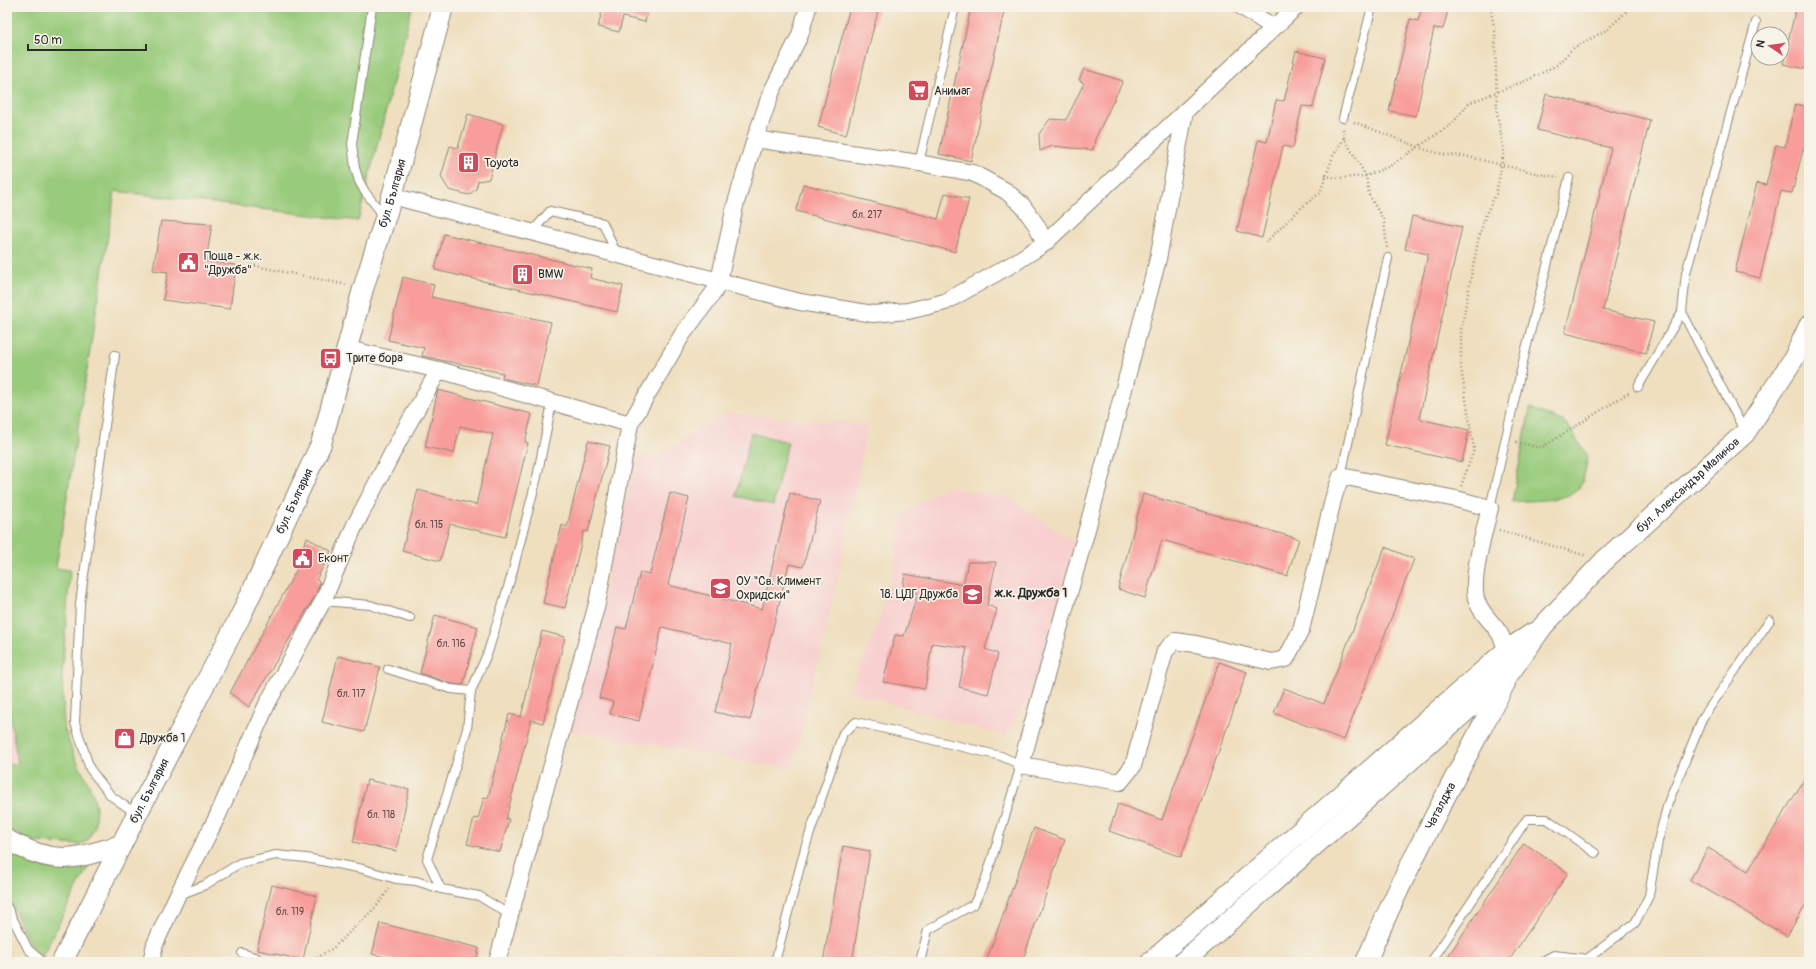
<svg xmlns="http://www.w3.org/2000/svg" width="1816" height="969" viewBox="0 0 1816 969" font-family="Pangolin,sans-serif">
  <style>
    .built { fill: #f7d0cf }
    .green { fill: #99cb7b; stroke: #627b53 }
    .building { fill: #f89d9a }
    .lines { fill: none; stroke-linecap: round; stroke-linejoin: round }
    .service-casing { stroke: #8d8575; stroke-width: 10 }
    .minor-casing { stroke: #8d8575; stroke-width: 18 }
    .tertiary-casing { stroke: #8d8575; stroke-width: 22 }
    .path { stroke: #8d8575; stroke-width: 2.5; stroke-dasharray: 1 3; stroke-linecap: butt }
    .service { stroke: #fff; stroke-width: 8 }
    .minor { stroke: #fff; stroke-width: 16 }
    .tertiary { stroke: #fff; stroke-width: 20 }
    .labels { text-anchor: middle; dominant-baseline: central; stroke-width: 3.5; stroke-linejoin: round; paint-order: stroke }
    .number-label { font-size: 10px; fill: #5e4847 }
    .poi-label { font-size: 12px; fill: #2b2b2b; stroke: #f7f3e8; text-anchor: start }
    .street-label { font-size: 12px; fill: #2b2b2b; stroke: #f7f3e8 }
    .neighbourhood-label { font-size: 13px; font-weight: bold; fill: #2b2b2b; stroke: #f7f3e8 }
  </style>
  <rect width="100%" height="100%" fill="#f7f3e8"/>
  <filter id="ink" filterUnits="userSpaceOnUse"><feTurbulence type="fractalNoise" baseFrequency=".025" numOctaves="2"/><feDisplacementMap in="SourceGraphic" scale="8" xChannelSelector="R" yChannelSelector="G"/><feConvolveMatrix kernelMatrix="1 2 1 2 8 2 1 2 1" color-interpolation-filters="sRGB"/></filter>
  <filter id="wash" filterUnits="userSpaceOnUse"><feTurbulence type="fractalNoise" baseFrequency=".012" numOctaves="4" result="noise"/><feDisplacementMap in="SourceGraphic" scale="16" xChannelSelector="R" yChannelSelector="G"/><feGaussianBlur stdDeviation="0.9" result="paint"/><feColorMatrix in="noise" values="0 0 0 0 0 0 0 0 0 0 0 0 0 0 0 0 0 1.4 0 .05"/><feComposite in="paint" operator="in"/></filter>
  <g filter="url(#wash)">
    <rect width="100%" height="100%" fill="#efdfbf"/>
    <g class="built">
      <polygon points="726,413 868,425 837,582 792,769 569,730 604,594 635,456 659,454"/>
      <polygon points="944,487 1009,497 1075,543 1034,691 1005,736 849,692 877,627 895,562 900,516"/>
      <polygon points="7,701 18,763 7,765"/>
    </g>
    <g class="green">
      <polygon points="7,7 412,7 358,221 115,191 56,568 70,570 62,675 64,728 73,753 92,791 96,807 95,826 88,840 80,845 36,842 7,829 7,765 18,763 7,701"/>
      <path d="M1530 408 1565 422 1588 456C1586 467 1585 479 1578 489 1568 502 1529 500 1512 502Z"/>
      <polygon points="751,433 788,442 773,505 736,496"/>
      <polygon points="7,850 44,867 62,868 89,865 42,956 33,951 7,895"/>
    </g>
    <g id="blocks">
      <g class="building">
        <polygon points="603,7 649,7 645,22 623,17 619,32 598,27"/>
        <polygon points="850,7 879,7 846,135 818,127"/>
        <polygon points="971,7 1005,7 971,161 939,154"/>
        <polygon points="1422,7 1449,7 1443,29 1434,28 1416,116 1389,111 1410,19 1418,21"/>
        <polygon points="1796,7 1809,7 1809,55 1806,69 1783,64"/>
        <polygon points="1296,51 1325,58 1313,107 1302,106 1293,148 1283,146 1262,238 1237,231 1258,140 1267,142 1276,100 1284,101"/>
        <polygon points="1084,69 1123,81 1095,139 1093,150 1052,146 1040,151 1039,134 1050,119 1066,120 1084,83 1079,80"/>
        <polygon points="1546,94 1650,120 1603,310 1654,322 1646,353 1565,333 1611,148 1537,130"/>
        <polygon points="1795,104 1809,107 1809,152 1803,150 1792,193 1781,191 1760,278 1735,272 1757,183 1766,185 1776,145 1785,147"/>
        <polygon points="468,114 503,124 489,179 478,181 476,189 469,195 449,190 441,177 450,146 458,148"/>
        <polygon points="803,184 938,219 945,193 969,199 955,252 796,211"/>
        <polygon points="1412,216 1462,227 1419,419 1469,430 1462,462 1385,445 1428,254 1405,249"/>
        <polygon points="161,221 212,224 206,261 236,265 230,309 163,300 168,272 153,270"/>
        <polygon points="444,234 592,269 590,278 623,286 617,312 435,270"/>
        <polygon points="403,277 434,285 431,297 551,322 537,386 502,378 503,373 422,356 424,348 388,340"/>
        <polygon points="438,390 532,414 525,442 528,443 505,537 450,524 440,561 402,551 418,490 476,505 493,434 460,426 454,453 425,447"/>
        <polygon points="588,441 610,446 588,532 584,531 565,608 543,603 562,525 567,527"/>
        <polygon points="670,493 689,498 668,585 762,609 790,493 820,501 803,567 789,564 750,720 715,712 732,644 662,627 639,721 610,714 613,702 599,698 617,627 626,629 640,572 650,574"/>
        <polygon points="1143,494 1299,539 1287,576 1162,540 1145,598 1118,589"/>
        <polygon points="307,538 331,551 316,580 320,582 316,594 249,707 230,693 299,565 294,563"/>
        <polygon points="1385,547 1414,559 1344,740 1274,713 1284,688 1324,704"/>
        <polygon points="968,562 996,562 987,605 997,609 985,649 998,654 988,694 959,687 967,648 932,643 925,689 883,682 895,635 904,636 918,593 902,592 905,574 963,585"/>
        <polygon points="435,615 478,627 463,685 452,684 420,673"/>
        <polygon points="542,631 565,637 543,723 531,720 506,819 509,819 500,852 467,844 474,818 478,819 484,797 488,798 509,714 521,717"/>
        <polygon points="338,656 380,667 364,732 322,722"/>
        <polygon points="1219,662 1247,672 1181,857 1109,831 1118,804 1162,820"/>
        <polygon points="1809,772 1809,899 1787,936 1690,880 1708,848 1748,871"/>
        <polygon points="367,780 409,789 396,851 353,842"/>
        <polygon points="1034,828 1065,840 1022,962 986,962"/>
        <polygon points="1524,843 1568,873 1508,962 1444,962"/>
        <polygon points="843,846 870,851 852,962 823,962"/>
        <polygon points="272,885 317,896 303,960 257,950"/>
        <polygon points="380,923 479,948 476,962 403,962 372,954"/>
      </g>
    </g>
  </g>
  <g filter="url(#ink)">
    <use href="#blocks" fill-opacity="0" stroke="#8d8575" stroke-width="1"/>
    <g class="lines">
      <defs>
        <g id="service">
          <polyline points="372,7 352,144 355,168 359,181 365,192 384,216"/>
          <polyline points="1343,118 1372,7"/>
          <polyline points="919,163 955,7"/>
          <polyline points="532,232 550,211 603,223 616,253"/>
          <polyline points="1682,312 1745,432"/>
          <polyline points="115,355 80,603 75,723 90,769 111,796 137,814"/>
          <polyline points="1638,387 1682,312 1686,273 1756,22"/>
          <polyline points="1341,476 1388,258"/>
          <polyline points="1490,508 1525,353 1569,178"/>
          <polyline points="323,601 370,605 410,618"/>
          <polyline points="388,669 451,689 471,691"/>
          <polyline points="179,895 205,885 240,863 276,855 306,858 363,869 396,879 416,881 441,889"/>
          <polyline points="7,907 28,949 43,962"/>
          <polyline points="510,915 479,896 441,889 427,859 467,729 471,691 488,652 512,574 537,477 552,403"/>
          <polyline points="242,953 257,958 260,962"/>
          <polyline points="7,957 9,962"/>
          <polyline points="775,962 805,848 843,733 856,722 1001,756 1021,765 985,881 974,904 928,930 920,962"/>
          <polyline points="1431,962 1527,819 1547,819 1595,853"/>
          <polyline points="1541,962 1554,955 1587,959 1635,923 1649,896 1658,841 1668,803 1703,717 1770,620"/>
        </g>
        <g id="minor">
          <polyline points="1242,7 1273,27"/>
          <path d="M1185 111 1158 259 1086 533 1021 765 1120 782 1133 766 1165 651 1175 641 1196 644 1271 662 1286 659 1301 630 1334 496 1341 476 1456 499 1490 508C1485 529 1468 585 1478 604 1488 624 1501 626 1506 651"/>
          <polyline points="755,139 919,163 973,173 1006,191 1022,205 1037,226 1045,243"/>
          <polyline points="392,196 800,302 873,314 908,311 945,302 1016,262 1045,243 1296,7"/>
          <polyline points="348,349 439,370 630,424"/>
          <polyline points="151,962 155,944 177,896 218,815 267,704 323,601 354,527 399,440 439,370"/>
          <polyline points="497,962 597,604 630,424 682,335 714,292 719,281 735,206 755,139 771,93 800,35 808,7"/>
        </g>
        <g id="tertiary">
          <path d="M7 840C55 866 71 860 121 845"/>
          <path id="s1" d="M62 962 137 814 241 615 321 444 363 289 392 196 443 7"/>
          <polyline points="1151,962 1506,651 1533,633"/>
          <path id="s2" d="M1183 962 1511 671 1543 626 1604 561 1745 433 1794 358 1809 326"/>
          <path id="s3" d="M1366 962C1406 866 1457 775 1505 683"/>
        </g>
      </defs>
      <use href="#service" class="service-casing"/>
      <use href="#minor" class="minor-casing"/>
      <use href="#tertiary" class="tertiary-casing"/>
      <g class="path">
        <polyline points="1354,122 1426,150 1446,155 1465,156 1539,174 1558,177"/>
        <polyline points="1343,129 1344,138 1366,176 1369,195 1384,221 1387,248"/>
        <polyline points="1325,176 1338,178 1366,176 1390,166 1452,124 1469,103 1530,79 1557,65 1572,49 1608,29 1631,7"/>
        <polyline points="1266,242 1302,207 1320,193 1333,156 1344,138"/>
        <polyline points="251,265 347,285"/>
        <polyline points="1516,442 1541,448 1630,392"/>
        <polyline points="1461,486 1474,450 1461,368 1461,330 1478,241 1486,214 1496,194 1504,152 1497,112 1495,31 1490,7"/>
        <polyline points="1499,530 1587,556"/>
        <polyline points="310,962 333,948 376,907 389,889"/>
      </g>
      <use href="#service" class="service"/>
      <use href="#minor" class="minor"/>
      <use href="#tertiary" class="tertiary"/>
    </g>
  </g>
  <defs>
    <symbol id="supermarket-square" viewBox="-11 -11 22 22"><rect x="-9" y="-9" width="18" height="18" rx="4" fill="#d1495b" stroke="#f7f3e8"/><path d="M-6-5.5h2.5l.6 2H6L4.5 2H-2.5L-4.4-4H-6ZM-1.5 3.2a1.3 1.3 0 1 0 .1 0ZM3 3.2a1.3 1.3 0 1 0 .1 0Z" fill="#fff"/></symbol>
    <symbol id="building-square" viewBox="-11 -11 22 22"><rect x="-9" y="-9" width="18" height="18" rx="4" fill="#d1495b" stroke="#f7f3e8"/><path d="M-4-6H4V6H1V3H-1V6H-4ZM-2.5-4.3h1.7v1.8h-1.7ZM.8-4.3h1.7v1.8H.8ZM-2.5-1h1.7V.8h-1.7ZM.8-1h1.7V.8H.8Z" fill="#fff"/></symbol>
    <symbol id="civic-square" viewBox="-11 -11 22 22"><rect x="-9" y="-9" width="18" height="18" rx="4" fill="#d1495b" stroke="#f7f3e8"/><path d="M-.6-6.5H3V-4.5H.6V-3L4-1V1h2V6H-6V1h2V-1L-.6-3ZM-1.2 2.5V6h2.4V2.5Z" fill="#fff"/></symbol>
    <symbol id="bus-square" viewBox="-11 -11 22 22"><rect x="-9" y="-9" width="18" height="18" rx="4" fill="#d1495b" stroke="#f7f3e8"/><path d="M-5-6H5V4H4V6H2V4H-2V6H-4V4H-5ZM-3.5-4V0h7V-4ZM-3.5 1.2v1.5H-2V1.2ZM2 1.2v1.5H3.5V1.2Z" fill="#fff"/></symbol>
    <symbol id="school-square" viewBox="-11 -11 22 22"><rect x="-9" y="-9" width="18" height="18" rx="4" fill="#d1495b" stroke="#f7f3e8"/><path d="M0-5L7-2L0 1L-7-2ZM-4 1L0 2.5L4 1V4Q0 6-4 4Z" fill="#fff"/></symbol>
    <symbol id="shop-square" viewBox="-11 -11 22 22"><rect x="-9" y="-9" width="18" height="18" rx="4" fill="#d1495b" stroke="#f7f3e8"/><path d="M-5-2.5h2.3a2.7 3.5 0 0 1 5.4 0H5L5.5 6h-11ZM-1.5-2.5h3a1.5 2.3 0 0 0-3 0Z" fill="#fff"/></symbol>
  </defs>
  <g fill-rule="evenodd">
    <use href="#supermarket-square" x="906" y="78" width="25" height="25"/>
    <use href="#building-square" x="456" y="150" width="25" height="25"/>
    <use href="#civic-square" x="176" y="250" width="25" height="25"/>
    <use href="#building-square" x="510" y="262" width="25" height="25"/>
    <use href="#bus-square" x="318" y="346" width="25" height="25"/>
    <use href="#civic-square" x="290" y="546" width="25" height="25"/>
    <use href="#school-square" x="708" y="576" width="25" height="25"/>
    <use href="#school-square" x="960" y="582" width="25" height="25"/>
    <use href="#shop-square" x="112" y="726" width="25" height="25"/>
  </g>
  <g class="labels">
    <g class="number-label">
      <text x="867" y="215">бл. 217</text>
      <text x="429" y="525">бл. 115</text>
      <text x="451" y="644">бл. 116</text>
      <text x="351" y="694">бл. 117</text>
      <text x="381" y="815">бл. 118</text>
      <text x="290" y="912">бл. 119</text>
    </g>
    <g class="poi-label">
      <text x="934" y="91">Анимаг</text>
      <text x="484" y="163">Toyota</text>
      <text x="204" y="256">Поща - ж.к.<tspan x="204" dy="14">"Дружба"</tspan></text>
      <text x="538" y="274">BMW</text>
      <text x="346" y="358">Трите бора</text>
      <text x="318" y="558">Еконт</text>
      <text x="736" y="581">ОУ "Св. Климент<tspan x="736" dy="14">Охридски"</tspan></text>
      <text x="958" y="594" text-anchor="end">18. ЦДГ Дружба</text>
      <text x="140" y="738">Дружба 1</text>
    </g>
    <g class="street-label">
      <text stroke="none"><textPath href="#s1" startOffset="840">бул. България</textPath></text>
      <text stroke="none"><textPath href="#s2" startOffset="696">бул. Александър Малинов</textPath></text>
      <text stroke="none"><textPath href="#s1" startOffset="516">бул. България</textPath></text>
      <text stroke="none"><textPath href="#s1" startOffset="192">бул. България</textPath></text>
      <text stroke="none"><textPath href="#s3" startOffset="173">Чаталджа</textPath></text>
    </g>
    <g class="neighbourhood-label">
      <text x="1031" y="593">ж.к. Дружба 1</text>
    </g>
  </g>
  <rect width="1816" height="969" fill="none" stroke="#f7f3e8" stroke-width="24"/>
  <g transform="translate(1770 46) rotate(283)"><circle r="19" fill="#f7f3e8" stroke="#a5a39c"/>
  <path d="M0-3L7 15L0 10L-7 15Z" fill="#d1495b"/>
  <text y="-6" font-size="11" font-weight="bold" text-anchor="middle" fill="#2b2b2b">N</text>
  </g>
  <path d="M28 44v6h118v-6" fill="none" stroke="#2b2b2b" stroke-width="2"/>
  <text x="34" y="44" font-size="12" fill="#2b2b2b" stroke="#f7f3e8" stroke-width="3" paint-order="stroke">50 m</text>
</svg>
